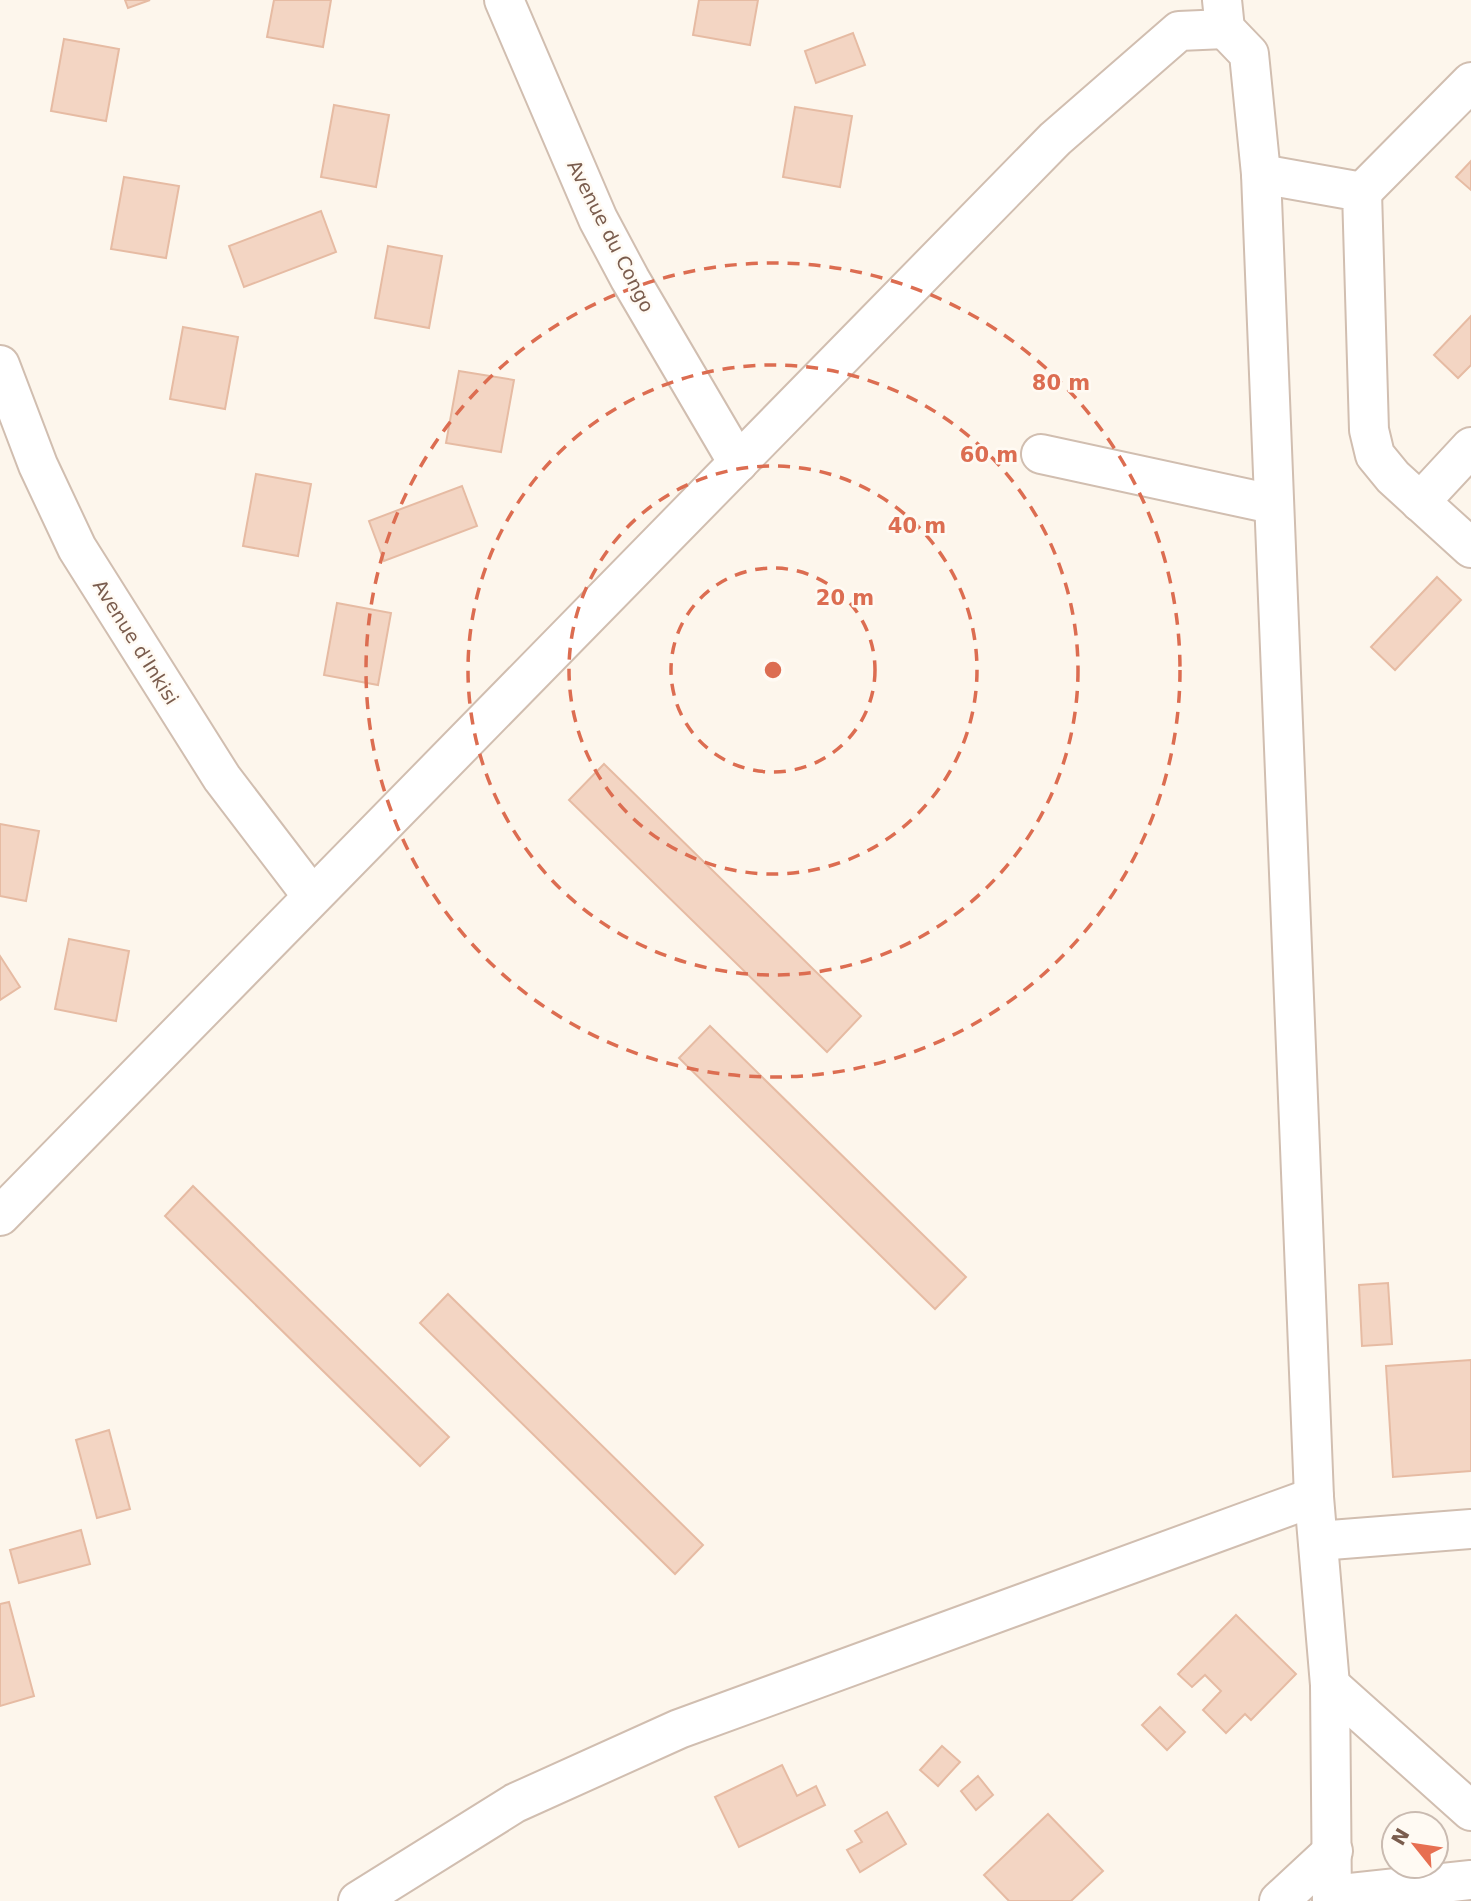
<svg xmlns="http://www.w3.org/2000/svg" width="1471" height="1901" viewBox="0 0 1471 1901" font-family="'DejaVu Sans',sans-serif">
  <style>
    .building { fill: #f3d5c3; stroke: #e6bba3; stroke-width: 2 }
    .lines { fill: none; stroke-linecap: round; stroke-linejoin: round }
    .minor-casing { stroke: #d1beb0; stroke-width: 42 }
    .minor { stroke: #fff; stroke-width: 38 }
    .ring { fill: none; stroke: #dc6d51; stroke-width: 3.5; stroke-dasharray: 12 9 }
    .labels { text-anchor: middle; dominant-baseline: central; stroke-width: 5; stroke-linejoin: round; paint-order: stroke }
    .street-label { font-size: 19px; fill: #7a5c4d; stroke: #fffaf3 }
    .centre { fill: #dc6d51; stroke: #fffaf3; stroke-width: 3.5 }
    .ring-label { font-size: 21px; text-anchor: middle; font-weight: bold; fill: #dc6d51; stroke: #fffaf3; stroke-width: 5; stroke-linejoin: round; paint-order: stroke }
  </style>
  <rect width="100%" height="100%" fill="#fdf6ec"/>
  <g class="building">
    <polygon points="125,0 150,0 128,8"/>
    <polygon points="274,0 331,0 323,47 267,37"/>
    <polygon points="699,0 758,0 750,45 693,35"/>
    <polygon points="853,33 865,65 816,83 805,51"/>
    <polygon points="64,39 119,49 106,121 51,111"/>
    <polygon points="334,105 389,115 376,187 321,177"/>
    <polygon points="795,107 852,116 840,187 783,177"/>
    <polygon points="1471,161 1471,190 1456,177"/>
    <polygon points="124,177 179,186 166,258 111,249"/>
    <polygon points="321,211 336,252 244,287 229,246"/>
    <polygon points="388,246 442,256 429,328 375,318"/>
    <polygon points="1471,316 1471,365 1458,378 1434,355"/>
    <polygon points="183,327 238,337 225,409 170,399"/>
    <polygon points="459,371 514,380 501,452 446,443"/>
    <polygon points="256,474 311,484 298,556 243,546"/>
    <polygon points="462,486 477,526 384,561 369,521"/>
    <polygon points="1437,577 1461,600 1395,670 1371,647"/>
    <polygon points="337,603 391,613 378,685 324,675"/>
    <polygon points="604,764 861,1016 827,1052 569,800"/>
    <polygon points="0,824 39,831 26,901 0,896"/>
    <polygon points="69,939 129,951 116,1021 55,1009"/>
    <polygon points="0,956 20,987 0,1000"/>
    <polygon points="710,1026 966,1277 935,1309 679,1058"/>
    <polygon points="193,1186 449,1437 420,1466 165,1216"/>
    <polygon points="1388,1283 1392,1344 1362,1346 1359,1285"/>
    <polygon points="448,1294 703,1545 675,1574 420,1323"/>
    <polygon points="1471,1360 1471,1471 1393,1477 1386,1366"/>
    <polygon points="109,1430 130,1509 97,1518 76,1440"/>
    <polygon points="81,1530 90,1564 19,1583 10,1550"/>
    <polygon points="9,1602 34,1696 0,1706 0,1604"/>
    <polygon points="1236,1615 1296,1674 1251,1720 1245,1714 1226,1733 1203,1710 1221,1691 1205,1675 1192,1687 1178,1674"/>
    <polygon points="1160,1707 1185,1732 1167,1750 1142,1725"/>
    <polygon points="942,1746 960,1762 938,1786 920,1770"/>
    <polygon points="782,1765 797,1796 816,1786 825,1805 739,1847 715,1797"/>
    <polygon points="978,1776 993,1795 976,1810 961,1791"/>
    <polygon points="887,1812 906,1844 860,1872 847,1850 862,1842 855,1831"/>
    <polygon points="1048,1814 1103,1871 1071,1901 1009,1901 984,1875"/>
  </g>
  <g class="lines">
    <defs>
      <g id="minor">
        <polyline points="504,0 598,219 630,279 738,463"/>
        <polyline points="1222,0 1225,29 1249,54 1261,174 1314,1497 1330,1685 1332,1901"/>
        <polyline points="1261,174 1362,192 1369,430 1375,455 1393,477 1471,548"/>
        <polyline points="1362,192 1471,82"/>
        <polyline points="0,365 38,465 77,548 222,778 312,896"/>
        <polyline points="1041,454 1272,504"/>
        <polyline points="1420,502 1471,447"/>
        <polyline points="0,1216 1055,139 1179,31 1225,29"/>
        <polyline points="1318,1541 1471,1529"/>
        <polyline points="1330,1685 1471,1811"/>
        <polyline points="1332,1895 1471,1880"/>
        <polyline points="358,1901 515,1803 679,1729 1314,1497"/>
        <polyline points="1279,1901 1333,1851"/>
      </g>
    </defs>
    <use href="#minor" class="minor-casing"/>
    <use href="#minor" class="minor"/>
  </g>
  <g class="ring">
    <circle cx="773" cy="670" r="102"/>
    <circle cx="773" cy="670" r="204"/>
    <circle cx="773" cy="670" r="305"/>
    <circle cx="773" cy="670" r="407"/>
  </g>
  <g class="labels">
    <g class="street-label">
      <text transform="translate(611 236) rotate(63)">Avenue du Congo</text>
      <text transform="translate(136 642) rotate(58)">Avenue d'Inkisi</text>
    </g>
  </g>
  <circle cx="773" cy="670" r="10" class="centre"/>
  <g class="ring-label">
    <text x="1061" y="390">80 m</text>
    <text x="989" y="462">60 m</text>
    <text x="917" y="533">40 m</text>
    <text x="845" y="605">20 m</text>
  </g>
  <g transform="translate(1415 1845) rotate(300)"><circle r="33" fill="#fffaf3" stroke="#cabbb1" stroke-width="2"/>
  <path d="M0-5L12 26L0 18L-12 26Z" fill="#e76f51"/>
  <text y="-10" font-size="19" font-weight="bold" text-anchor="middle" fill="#7a5c4d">N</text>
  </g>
</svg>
